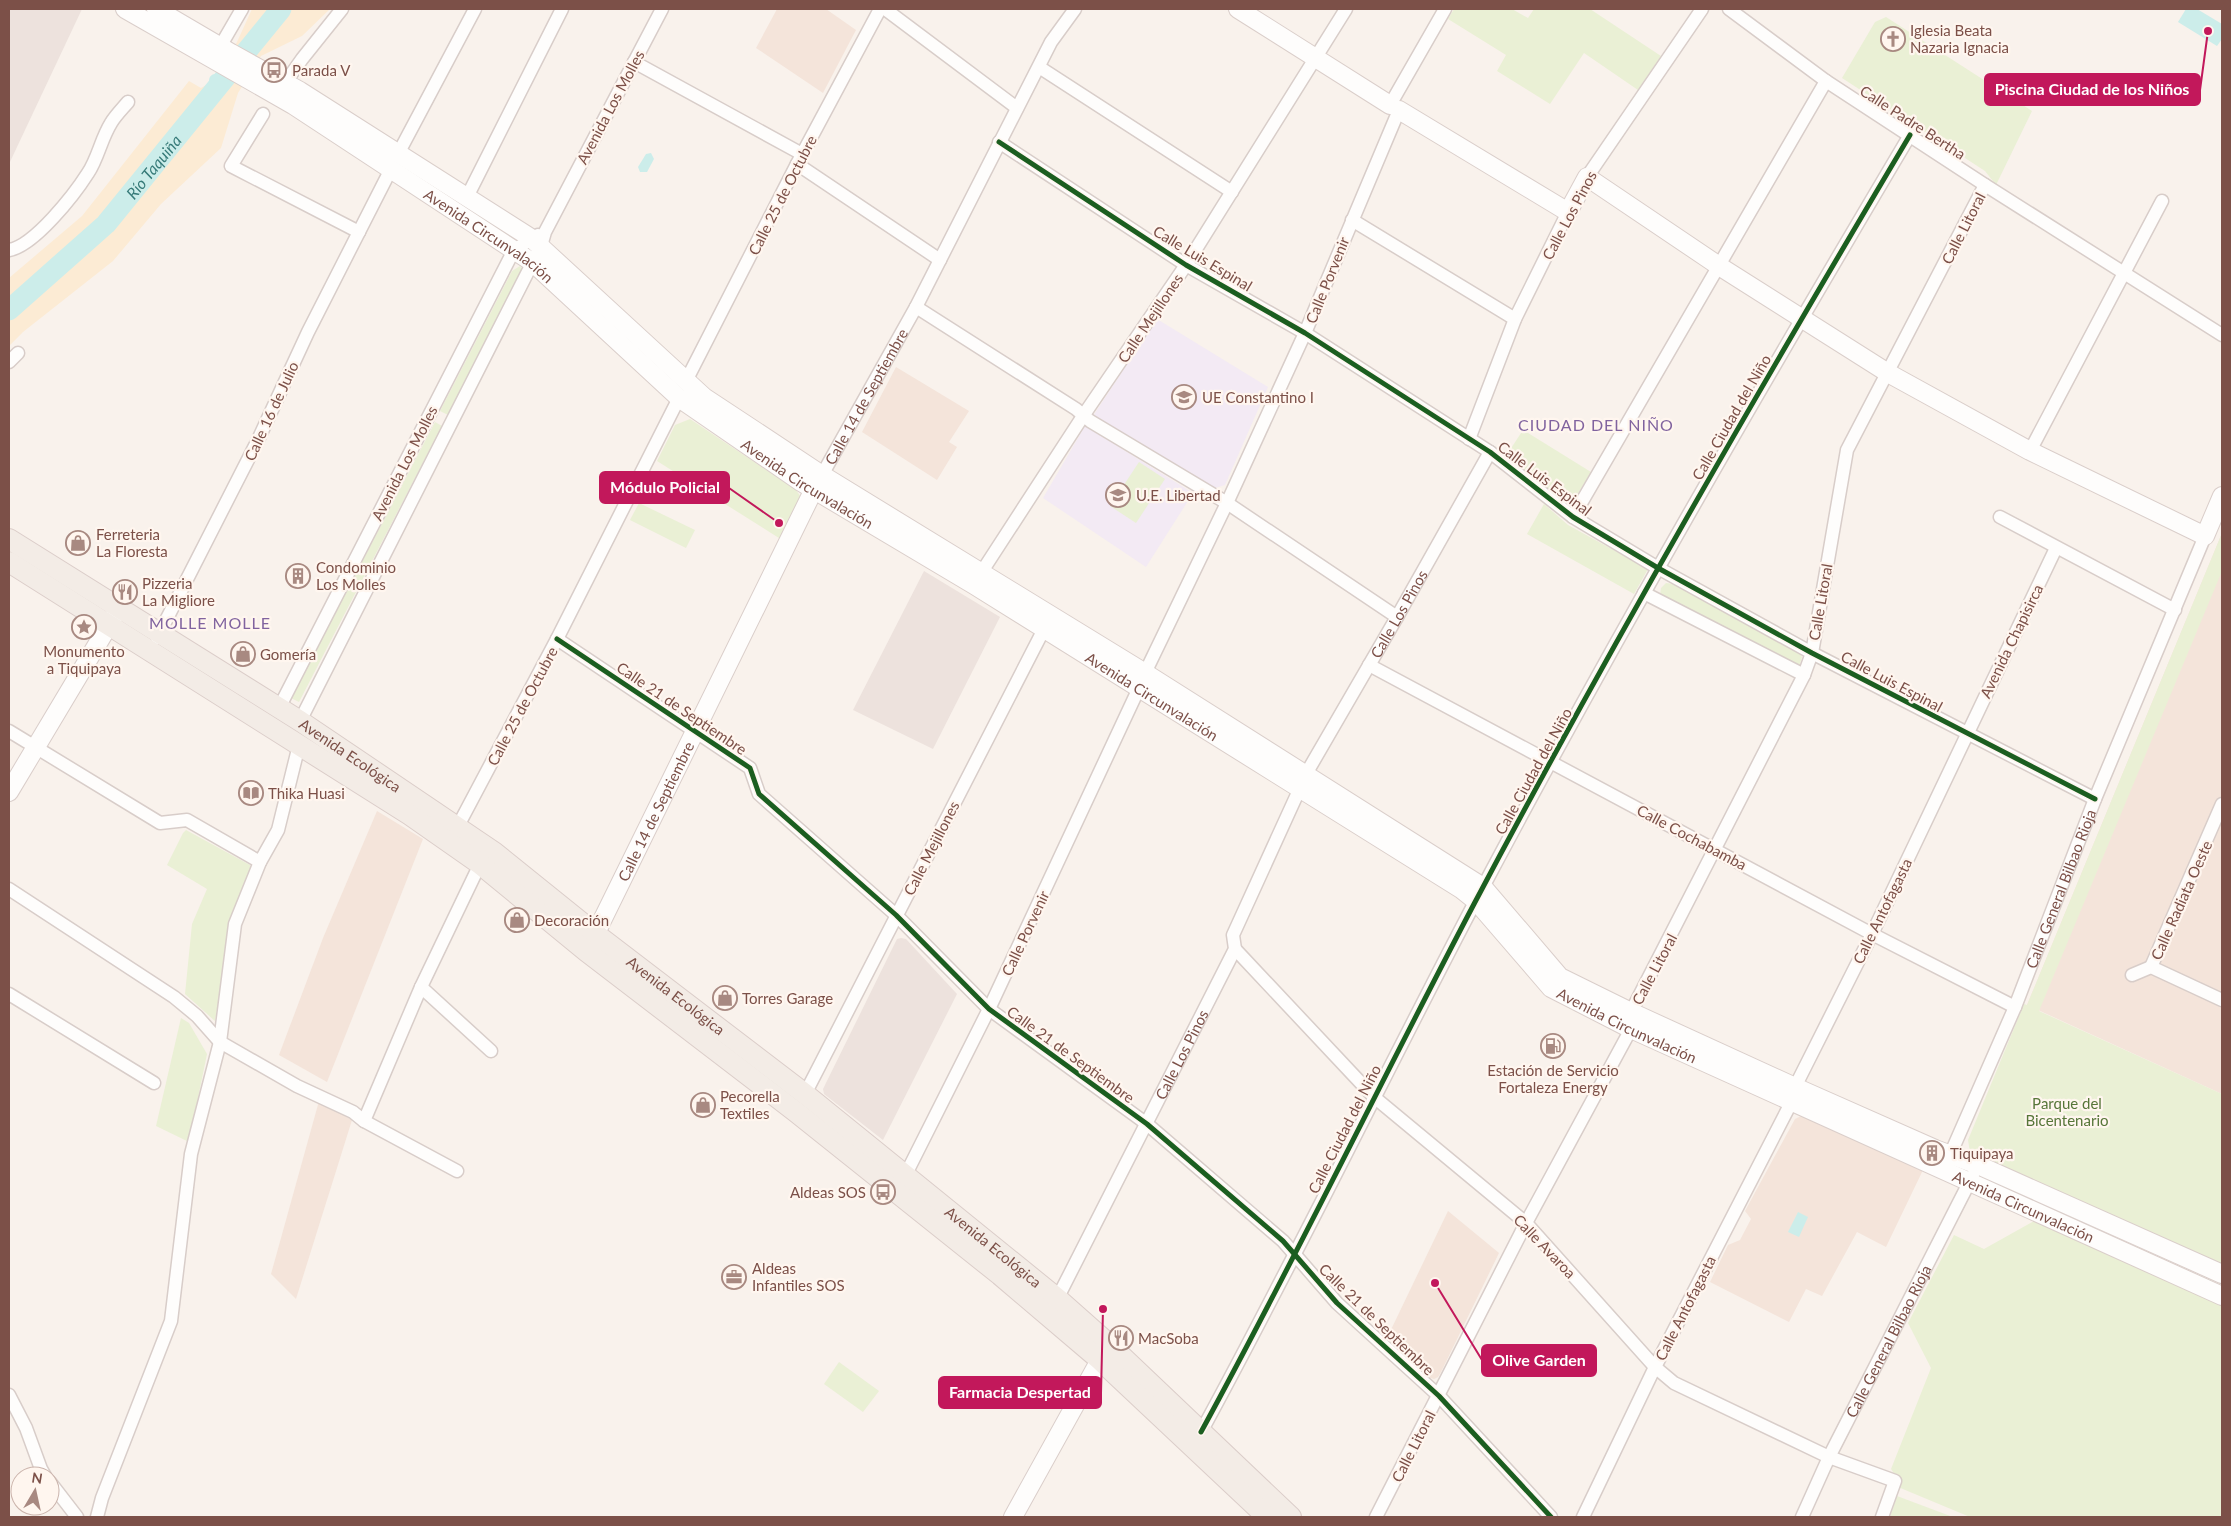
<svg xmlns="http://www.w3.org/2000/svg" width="2231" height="1526" viewBox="0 0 2231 1526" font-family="Lato,sans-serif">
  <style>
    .residential { fill: #f4e4da }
    .industrial { fill: #ede2dd }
    .education { fill: #f3eaf4 }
    .green { fill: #eaf0d5 }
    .sand { fill: #fcebd4 }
    .water { fill: #ccedea }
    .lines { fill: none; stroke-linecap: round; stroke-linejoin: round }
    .canal { stroke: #ccedea; stroke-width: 12 }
    .river { stroke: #ccedea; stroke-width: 21 }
    .street-casing { stroke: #d8cdc9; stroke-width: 15 }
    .secondary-casing { stroke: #daceca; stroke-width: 20 }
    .primary-casing { stroke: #dbcdc9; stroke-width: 22 }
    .street { stroke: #fefdfc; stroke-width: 12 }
    .secondary { stroke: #fefdfc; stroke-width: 18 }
    .primary { stroke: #f3ece6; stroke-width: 20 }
    .cycleway-casing { stroke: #fff6ef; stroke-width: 8 }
    .cycleway { stroke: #1b5e20; stroke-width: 5 }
    .labels { text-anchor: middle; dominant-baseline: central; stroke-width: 4.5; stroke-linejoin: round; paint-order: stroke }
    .poi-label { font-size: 15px; fill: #7c5048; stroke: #fff6ef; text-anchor: start }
    .street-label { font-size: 15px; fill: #7c5048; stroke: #fff6ef }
    .park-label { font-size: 15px; fill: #577639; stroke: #fff6ef }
    .water-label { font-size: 16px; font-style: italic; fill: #377b79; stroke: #fff6ef }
    .neighbourhood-label { font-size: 16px; letter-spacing: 1px; fill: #80639f; stroke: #fff6ef }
    .leader { fill: none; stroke: #c2185b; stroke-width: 2 }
    .callout-dot { fill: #c2185b; stroke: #fff6ef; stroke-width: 2 }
    .callout { fill: #c2185b; stroke: #c2185b; stroke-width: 2 }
    .callout-label { font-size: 16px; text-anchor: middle; font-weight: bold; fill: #fff }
  </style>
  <rect width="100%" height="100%" fill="#f9f2ec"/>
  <g class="residential">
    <polygon points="777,9 826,9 856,30 823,93 756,48"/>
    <polygon points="896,367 969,411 949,442 957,447 937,480 862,432"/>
    <polygon points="2222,533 2222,1094 2027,1005"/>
    <polygon points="377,811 423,839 327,1082 279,1055 323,938"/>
    <polygon points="319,1101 352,1120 296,1299 271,1274"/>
    <polygon points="1803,1115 1923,1170 1886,1247 1857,1232 1822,1296 1806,1289 1789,1322 1710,1282 1728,1245 1740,1240 1751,1219 1745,1211 1795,1119"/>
    <polygon points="1448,1211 1499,1253 1441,1372 1438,1377 1434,1379 1428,1377 1387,1338"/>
  </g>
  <g class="industrial">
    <polygon points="9,9 82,9 9,164"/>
    <polygon points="924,571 1000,617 933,749 853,710"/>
    <polygon points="901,938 906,939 957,994 883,1140 824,1094 823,1089 897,939"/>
  </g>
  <g class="education">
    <polygon points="1157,319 1268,387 1225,485 1215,488 1093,416"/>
    <polygon points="1085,426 1193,493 1146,567 1043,498"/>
  </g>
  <g class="green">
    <polygon points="1454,9 1512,9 1528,18 1534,9 1590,9 1661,56 1638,90 1584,53 1550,104 1497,71 1506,55 1448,19"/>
    <polygon points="1886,17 2032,111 1996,185 1985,171 1842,78 1875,22"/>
    <polygon points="520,266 523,270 448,415 440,411 512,271"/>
    <polygon points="690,419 796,490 801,497 782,540 657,461 675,425"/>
    <polygon points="435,422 442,426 299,702 291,698"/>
    <polygon points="1523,430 1591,472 1571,505 1504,459"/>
    <polygon points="1139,462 1165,479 1136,523 1110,506"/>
    <polygon points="639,503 695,530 686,548 630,520"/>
    <polygon points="1544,504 1568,525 1648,569 1634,594 1527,534"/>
    <polygon points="2222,533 2222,571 2039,1011 2222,1094 2222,1265 1970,1153 1968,1140 2024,1004 2027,1005"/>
    <polygon points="1666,583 1674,584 1798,651 1802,657 1799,667 1660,595 1661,588"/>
    <polygon points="186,830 250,865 252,869 231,925 215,1021 185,994 192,924 207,889 167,865 183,833"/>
    <polygon points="181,1018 189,1023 207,1054 189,1142 156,1126"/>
    <polygon points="2034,1221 2222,1304 2222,1517 1970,1517 1898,1487 1899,1481 1891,1469 1931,1368 1908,1323 1954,1235 1984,1249"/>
    <polygon points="839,1362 879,1391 863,1412 824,1384"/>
    <polygon points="1897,1496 1953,1517 1890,1517"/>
  </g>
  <polygon class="sand" points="252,9 330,9 302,36 261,56 238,93 221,148 161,204 113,261 23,332 9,346 9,278 82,216 189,81 201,88 215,80 237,42"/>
  <g class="water">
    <polygon points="2186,9 2197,9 2222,24 2222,39 2217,46 2178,22"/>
    <polygon points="651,153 654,159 647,172 640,172 638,167 646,154"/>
    <polygon points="1798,1212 1808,1217 1799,1237 1788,1232"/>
  </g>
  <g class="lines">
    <polyline class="canal" points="215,80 221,85"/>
    <path class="river" id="s1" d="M9 310 106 224 281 9"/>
    <defs>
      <g id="street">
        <polyline points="885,9 1017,108"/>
        <polyline points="1729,9 1826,81 1985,185 2222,335"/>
        <polyline points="217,52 242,9"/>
        <polyline points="634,62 802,154"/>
        <polyline points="1039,67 1232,192"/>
        <polyline points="285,83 302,59 342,9"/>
        <polyline points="263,114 231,166 359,232"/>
        <polyline points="999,142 1186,265 1305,333 1490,452 1573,517 1658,568 1812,653 2095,799"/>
        <polyline points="398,154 475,9"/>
        <polyline points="797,164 940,260"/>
        <polyline points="1587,177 1702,9"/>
        <polyline points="467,197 562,9"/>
        <polyline points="1352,220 1515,319"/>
        <path d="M9 250C34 246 74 195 88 173 98 158 101 139 111 123 115 116 122 109 128 102"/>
        <polyline points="916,307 1076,409 1090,421 1227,503 1397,617"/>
        <polyline points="9,362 18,353"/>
        <polyline points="686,381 797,164 880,9"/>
        <polyline points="1469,439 1515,319 1568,212"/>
        <polyline points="2030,451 2162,201"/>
        <path id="s2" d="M822 475 916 307 1051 42 1075 9"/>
        <polyline points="1573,517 1826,81"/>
        <polyline points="2000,517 2175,610"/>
        <polyline points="981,573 1083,416 1186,265 1346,9"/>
        <polyline points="1644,593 1804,675"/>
        <polyline points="157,638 258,440 308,332 391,169"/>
        <polyline points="557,639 750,768 759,794 896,915 989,1009 1147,1124 1283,1241 1337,1303 1439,1396 1551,1517"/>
        <polyline points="1369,665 1872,934 2015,1007"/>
        <polyline points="1145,673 1227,503 1305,333 1399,110 1390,105 1445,9"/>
        <polyline points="279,708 514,250 538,235"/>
        <polyline points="300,721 541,246 545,232 662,9"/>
        <polyline points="9,731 160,823 187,820 260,862"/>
        <path id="s3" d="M1306 774 1397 617 1490 452"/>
        <polyline points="458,826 557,639 679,398"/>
        <polyline points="9,889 174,997 197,1016 220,1042 297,1086 353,1112 364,1121 457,1171"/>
        <polyline points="1235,949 1374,1097 1526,1223 1655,1367 1674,1383 1829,1457 1895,1481 1882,1517"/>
        <polyline points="2151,967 2222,804"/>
        <polyline points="2132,975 2151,967 2222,1000"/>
        <polyline points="421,987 491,1051"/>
        <polyline points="9,994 154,1083"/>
        <polyline points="1631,1012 1804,675 1812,653 1847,450 1985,185"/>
        <polyline points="1795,1087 1872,934 2056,548"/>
        <polyline points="805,1094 1044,629"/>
        <polyline points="364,1121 421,987 480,864"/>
        <path id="s4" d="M1947 1162 2015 1007 2095 799 2205 536"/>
        <polyline points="905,1176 989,1009 1139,688"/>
        <path id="s5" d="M1054 1305 1235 949 1233 935 1300 788"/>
        <polyline points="9,1395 26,1428 41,1469 45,1476"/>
        <path d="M1201 1432C1296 1258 1382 1079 1474 904 1612 643 1760 388 1910 135"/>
        <polyline points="50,1482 77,1517"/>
        <polyline points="97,1517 102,1498 171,1321 191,1154 220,1042 235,924 260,862 278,830 299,745"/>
        <polyline points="1376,1517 1526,1223 1631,1029"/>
        <polyline points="1583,1517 1655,1367 1792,1101"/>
        <path id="s6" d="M1802 1517 1829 1457 1973 1175"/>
      </g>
      <g id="secondary">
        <path id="s7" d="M125 9 293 105 532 262 679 398 801 482 974 585 1461 889 1476 901 1551 988 1631 1029 2222 1296"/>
        <polyline points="156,9 231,53 300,91 531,238 704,397 822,475 1145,673 1483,887 1560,977 1631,1012 1795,1087 1935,1149 1978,1165 2222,1274"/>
        <polyline points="1238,9 1390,105"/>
        <polyline points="1399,110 1568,212 1587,177 1719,266 1888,373 2030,451 2205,536 2222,496"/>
        <polyline points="9,792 116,613"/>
        <path id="s8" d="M590 945 819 479"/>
        <polyline points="1013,1517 1100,1360 1108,1350"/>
      </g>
      <g id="primary">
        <path id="s9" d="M9 539 300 721 494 852 597 935 805 1094 1058 1299 1111 1346 1291 1517"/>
        <polyline points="9,562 410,815 480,864 586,951 796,1112 1000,1275 1100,1360 1267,1517"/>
      </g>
    </defs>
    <use href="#street" class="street-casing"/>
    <use href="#secondary" class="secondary-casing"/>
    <use href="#primary" class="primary-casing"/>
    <use href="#street" class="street"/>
    <use href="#secondary" class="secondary"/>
    <use href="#primary" class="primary"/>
    <defs>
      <g id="cycleway">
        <polyline points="999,142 1186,265 1305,333 1490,452 1573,517 1658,568 1812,653 2095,799"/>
        <polyline points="557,639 750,768 759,794 896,915 989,1009 1147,1124 1283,1241 1337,1303 1439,1396 1551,1517"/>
        <path d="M1201 1432C1296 1258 1382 1079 1474 904 1612 643 1760 388 1910 135"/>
      </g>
    </defs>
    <use href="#cycleway" class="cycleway-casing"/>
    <use href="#cycleway" class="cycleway"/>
  </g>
  <defs>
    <symbol id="church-ring" viewBox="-11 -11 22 22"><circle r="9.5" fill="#fff6ef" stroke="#a88981" stroke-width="1.5"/><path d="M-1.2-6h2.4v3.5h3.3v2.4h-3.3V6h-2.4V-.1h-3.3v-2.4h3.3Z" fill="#a88981"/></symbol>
    <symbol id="bus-ring" viewBox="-11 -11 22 22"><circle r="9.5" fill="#fff6ef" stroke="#a88981" stroke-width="1.5"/><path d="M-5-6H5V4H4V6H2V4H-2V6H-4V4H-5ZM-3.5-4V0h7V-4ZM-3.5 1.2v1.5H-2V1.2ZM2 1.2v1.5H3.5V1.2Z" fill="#a88981"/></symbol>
    <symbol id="school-ring" viewBox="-11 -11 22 22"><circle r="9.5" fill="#fff6ef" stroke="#a88981" stroke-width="1.5"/><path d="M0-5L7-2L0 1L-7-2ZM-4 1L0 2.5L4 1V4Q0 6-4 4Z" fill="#a88981"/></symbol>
    <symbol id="shop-ring" viewBox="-11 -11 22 22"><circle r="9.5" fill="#fff6ef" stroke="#a88981" stroke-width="1.5"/><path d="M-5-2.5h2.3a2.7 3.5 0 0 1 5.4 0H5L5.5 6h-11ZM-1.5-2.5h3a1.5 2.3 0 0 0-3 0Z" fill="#a88981"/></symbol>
    <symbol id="building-ring" viewBox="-11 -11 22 22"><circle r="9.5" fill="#fff6ef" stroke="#a88981" stroke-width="1.5"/><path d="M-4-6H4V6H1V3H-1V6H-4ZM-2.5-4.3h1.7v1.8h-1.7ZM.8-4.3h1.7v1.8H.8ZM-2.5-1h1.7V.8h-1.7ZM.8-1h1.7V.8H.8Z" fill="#a88981"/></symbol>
    <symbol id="restaurant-ring" viewBox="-11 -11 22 22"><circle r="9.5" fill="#fff6ef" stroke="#a88981" stroke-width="1.5"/><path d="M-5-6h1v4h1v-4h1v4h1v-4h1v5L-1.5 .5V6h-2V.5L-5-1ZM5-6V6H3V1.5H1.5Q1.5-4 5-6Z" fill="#a88981"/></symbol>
    <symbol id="sight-ring" viewBox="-11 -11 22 22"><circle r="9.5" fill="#fff6ef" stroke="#a88981" stroke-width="1.5"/><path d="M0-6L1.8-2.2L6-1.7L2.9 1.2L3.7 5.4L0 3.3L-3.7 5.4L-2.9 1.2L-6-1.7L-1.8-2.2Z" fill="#a88981"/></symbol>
    <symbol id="library-ring" viewBox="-11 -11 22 22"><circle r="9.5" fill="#fff6ef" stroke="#a88981" stroke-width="1.5"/><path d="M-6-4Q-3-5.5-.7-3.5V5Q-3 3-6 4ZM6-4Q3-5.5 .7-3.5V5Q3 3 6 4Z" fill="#a88981"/></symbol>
    <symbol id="fuel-ring" viewBox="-11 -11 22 22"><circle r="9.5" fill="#fff6ef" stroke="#a88981" stroke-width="1.5"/><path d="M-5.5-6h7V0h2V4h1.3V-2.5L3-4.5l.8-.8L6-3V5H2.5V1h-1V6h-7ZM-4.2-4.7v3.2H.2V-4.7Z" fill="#a88981"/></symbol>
    <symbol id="office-ring" viewBox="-11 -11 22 22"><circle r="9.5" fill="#fff6ef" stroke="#a88981" stroke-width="1.5"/><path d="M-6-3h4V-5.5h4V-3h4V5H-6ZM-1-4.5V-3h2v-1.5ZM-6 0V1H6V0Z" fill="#a88981"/></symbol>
  </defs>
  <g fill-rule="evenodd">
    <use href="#church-ring" x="1879" y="25" width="28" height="28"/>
    <use href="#bus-ring" x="260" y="56" width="28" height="28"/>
    <use href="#school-ring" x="1170" y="383" width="28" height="28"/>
    <use href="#school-ring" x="1104" y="481" width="28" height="28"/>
    <use href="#shop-ring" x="64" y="529" width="28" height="28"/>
    <use href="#building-ring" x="284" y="562" width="28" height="28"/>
    <use href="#restaurant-ring" x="111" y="578" width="28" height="28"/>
    <use href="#sight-ring" x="70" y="613" width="28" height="28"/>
    <use href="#shop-ring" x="229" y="640" width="28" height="28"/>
    <use href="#library-ring" x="237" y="779" width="28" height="28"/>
    <use href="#shop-ring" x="503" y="906" width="28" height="28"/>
    <use href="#shop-ring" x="711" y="984" width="28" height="28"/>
    <use href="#fuel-ring" x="1539" y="1032" width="28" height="28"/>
    <use href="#shop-ring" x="689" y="1091" width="28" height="28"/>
    <use href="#building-ring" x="1918" y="1139" width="28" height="28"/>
    <use href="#bus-ring" x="869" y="1178" width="28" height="28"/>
    <use href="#office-ring" x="720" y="1263" width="28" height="28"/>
    <use href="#restaurant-ring" x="1107" y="1324" width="28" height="28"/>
  </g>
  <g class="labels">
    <g class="poi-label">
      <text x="1910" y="30">Iglesia Beata<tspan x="1910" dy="17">Nazaria Ignacia</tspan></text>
      <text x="292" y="70">Parada V</text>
      <text x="1202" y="397">UE Constantino I</text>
      <text x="1136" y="495">U.E. Libertad</text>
      <text x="96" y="534">Ferreteria<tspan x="96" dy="17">La Floresta</tspan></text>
      <text x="316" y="567">Condominio<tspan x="316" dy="17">Los Molles</tspan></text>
      <text x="142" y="583">Pizzeria<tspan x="142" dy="17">La Migliore</tspan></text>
      <text x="84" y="651" text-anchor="middle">Monumento<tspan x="84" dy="17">a Tiquipaya</tspan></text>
      <text x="260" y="654">Gomería</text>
      <text x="268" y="793">Thika Huasi</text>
      <text x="534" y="920">Decoración</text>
      <text x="742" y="998">Torres Garage</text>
      <text x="1553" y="1070" text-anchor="middle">Estación de Servicio<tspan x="1553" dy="17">Fortaleza Energy</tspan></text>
      <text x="720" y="1096">Pecorella<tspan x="720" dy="17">Textiles</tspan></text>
      <text x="1950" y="1153">Tiquipaya</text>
      <text x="866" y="1192" text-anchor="end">Aldeas SOS</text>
      <text x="752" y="1268">Aldeas<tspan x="752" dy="17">Infantiles SOS</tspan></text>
      <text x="1138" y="1338">MacSoba</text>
    </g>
    <g class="street-label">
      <text transform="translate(610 107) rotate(-62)">Avenida Los Molles</text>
      <text transform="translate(1913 122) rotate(33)">Calle Padre Bertha</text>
      <text transform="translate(782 195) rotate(-63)">Calle 25 de Octubre</text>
      <text transform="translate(1569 215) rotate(-62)">Calle Los Pinos</text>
      <text transform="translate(1963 228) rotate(-63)">Calle Litoral</text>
      <text stroke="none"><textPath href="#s7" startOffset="429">Avenida Circunvalación</textPath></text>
      <text transform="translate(1203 258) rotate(31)">Calle Luis Espinal</text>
      <text transform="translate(1327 280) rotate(-68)">Calle Porvenir</text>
      <text transform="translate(1150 318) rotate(-56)">Calle Mejillones</text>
      <text stroke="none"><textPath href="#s2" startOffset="90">Calle 14 de Septiembre</textPath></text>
      <text transform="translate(271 411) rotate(-65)">Calle 16 de Julio</text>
      <text transform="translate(1731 417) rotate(-60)">Calle Ciudad del Niño</text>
      <text transform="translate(404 463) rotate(-63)">Avenida Los Molles</text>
      <text transform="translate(1545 478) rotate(37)">Calle Luis Espinal</text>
      <text stroke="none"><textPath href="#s7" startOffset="834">Avenida Circunvalación</textPath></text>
      <text transform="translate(1820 602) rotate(-80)">Calle Litoral</text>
      <text stroke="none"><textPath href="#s3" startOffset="185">Calle Los Pinos</textPath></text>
      <text transform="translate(2011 641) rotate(-64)">Avenida Chapisirca</text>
      <text transform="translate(1892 681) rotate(28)">Calle Luis Espinal</text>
      <text stroke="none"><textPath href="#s7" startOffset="1239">Avenida Circunvalación</textPath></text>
      <text transform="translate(522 706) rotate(-62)">Calle 25 de Octubre</text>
      <text transform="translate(682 708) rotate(34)">Calle 21 de Septiembre</text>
      <text stroke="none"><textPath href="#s9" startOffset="404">Avenida Ecológica</textPath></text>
      <text transform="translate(1533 771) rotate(-61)">Calle Ciudad del Niño</text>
      <text stroke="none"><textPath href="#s8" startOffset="149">Calle 14 de Septiembre</textPath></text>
      <text transform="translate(1692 837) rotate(28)">Calle Cochabamba</text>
      <text transform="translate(931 848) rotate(-63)">Calle Mejillones</text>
      <text stroke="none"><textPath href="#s4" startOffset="296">Calle General Bilbao Rioja</textPath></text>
      <text transform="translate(2181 900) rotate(-66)">Calle Radiata Oeste</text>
      <text transform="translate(1882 911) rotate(-64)">Calle Antofagasta</text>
      <text transform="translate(1025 933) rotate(-65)">Calle Porvenir</text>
      <text transform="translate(1654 969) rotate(-62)">Calle Litoral</text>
      <text stroke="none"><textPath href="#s9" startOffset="809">Avenida Ecológica</textPath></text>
      <text stroke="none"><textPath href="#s7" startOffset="1822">Avenida Circunvalación</textPath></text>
      <text transform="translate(1071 1054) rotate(36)">Calle 21 de Septiembre</text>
      <text stroke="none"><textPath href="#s5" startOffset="281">Calle Los Pinos</textPath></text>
      <text transform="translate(1344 1129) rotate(-63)">Calle Ciudad del Niño</text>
      <text stroke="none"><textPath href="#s7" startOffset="2258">Avenida Circunvalación</textPath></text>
      <text transform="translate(1545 1246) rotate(46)">Calle Avaroa</text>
      <text stroke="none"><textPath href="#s9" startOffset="1214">Avenida Ecológica</textPath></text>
      <text transform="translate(1685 1308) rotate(-63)">Calle Antofagasta</text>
      <text transform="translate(1377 1319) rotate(44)">Calle 21 de Septiembre</text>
      <text stroke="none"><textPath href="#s6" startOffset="196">Calle General Bilbao Rioja</textPath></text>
      <text transform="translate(1413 1446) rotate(-63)">Calle Litoral</text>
    </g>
    <g class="park-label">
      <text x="2067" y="1103">Parque del<tspan x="2067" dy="17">Bicentenario</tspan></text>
    </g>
    <g class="water-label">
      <text stroke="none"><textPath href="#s1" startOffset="204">Río Taquiña</textPath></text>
    </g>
    <g class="neighbourhood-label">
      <text x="1596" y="424">CIUDAD DEL NIÑO</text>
      <text x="210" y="622">MOLLE MOLLE</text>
    </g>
  </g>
  <path class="leader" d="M2208 31L2200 90M779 523L729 488M1435 1283L1482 1360M1103 1309L1101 1393"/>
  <g class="callout-dot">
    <circle cx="2208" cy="31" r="5"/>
    <circle cx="779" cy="523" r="5"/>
    <circle cx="1435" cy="1283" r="5"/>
    <circle cx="1103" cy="1309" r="5"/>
  </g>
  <g class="callout">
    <rect x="1985" y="74" width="215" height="31" rx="5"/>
    <rect x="600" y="472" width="129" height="31" rx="5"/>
    <rect x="1482" y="1345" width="114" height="31" rx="5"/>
    <rect x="939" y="1377" width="162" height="31" rx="5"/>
  </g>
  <g class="callout-label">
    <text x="2092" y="95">Piscina Ciudad de los Niños</text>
    <text x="665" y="493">Módulo Policial</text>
    <text x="1539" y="1366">Olive Garden</text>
    <text x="1020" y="1398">Farmacia Despertad</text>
  </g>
  <rect width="2231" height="1526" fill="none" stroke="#7c5048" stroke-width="20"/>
  <g transform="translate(35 1491) rotate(9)"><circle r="24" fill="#fff6ef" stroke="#cbb4ac"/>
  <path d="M0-4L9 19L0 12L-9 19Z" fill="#a88981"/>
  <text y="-8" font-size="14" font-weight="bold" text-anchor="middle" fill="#7c5048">N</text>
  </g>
</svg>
